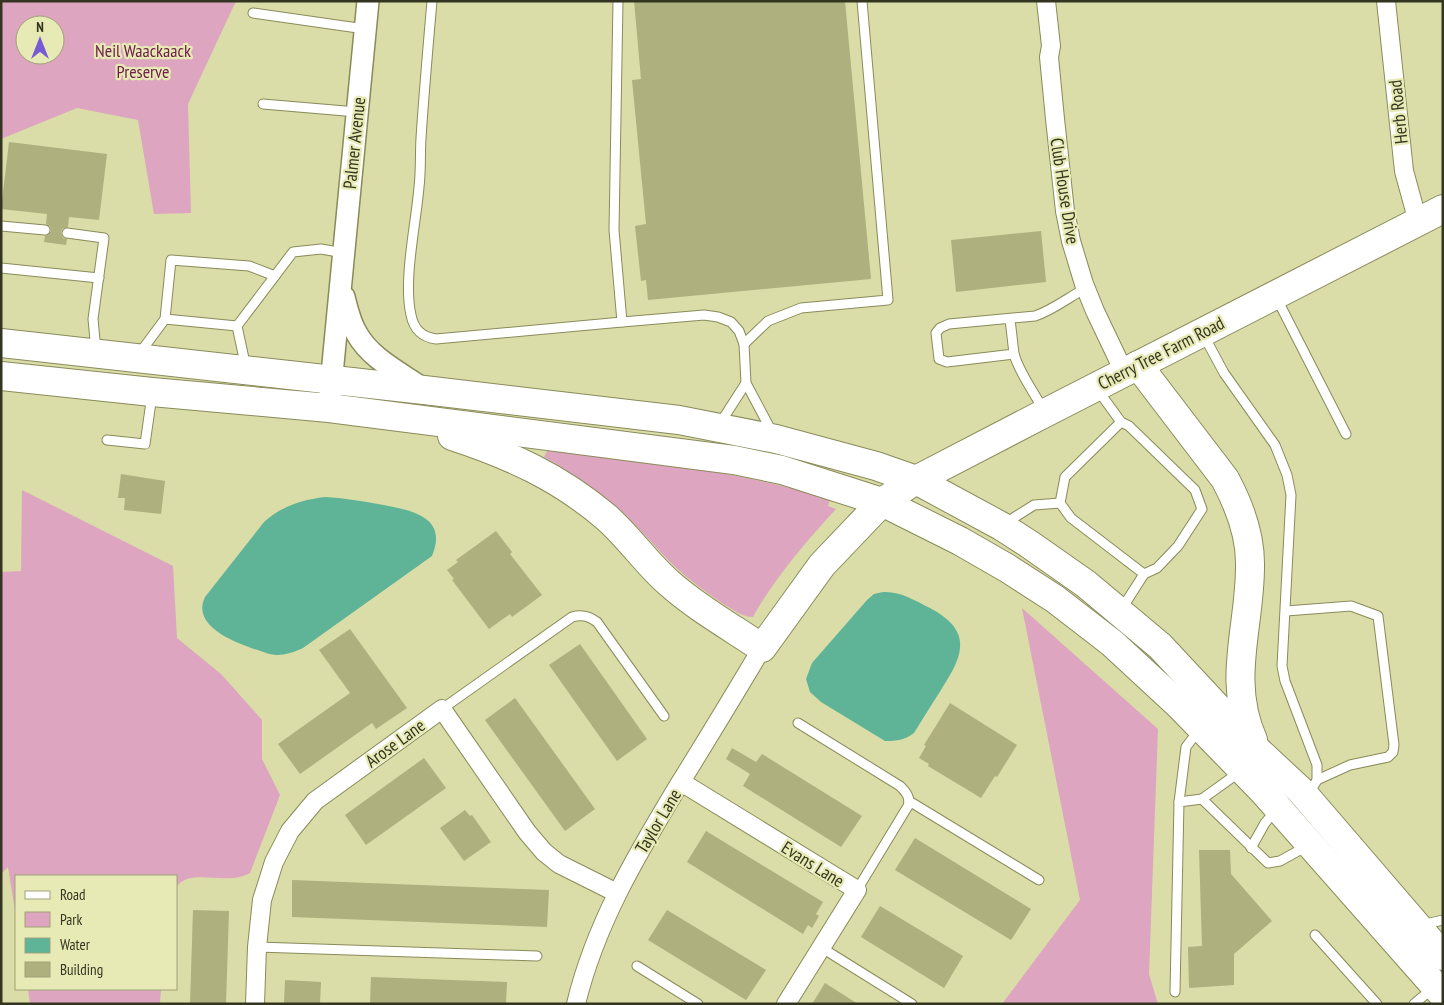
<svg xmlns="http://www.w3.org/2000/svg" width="1444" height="1005" viewBox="0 0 1444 1005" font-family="'PT Sans Narrow',sans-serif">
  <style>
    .green { fill: #dda5bf; fill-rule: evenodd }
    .water { fill: #5fb498 }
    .building { fill: #aeb07d }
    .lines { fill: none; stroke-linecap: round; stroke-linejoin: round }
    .service-casing { stroke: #898b59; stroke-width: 11 }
    .minor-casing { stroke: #898b59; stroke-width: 20 }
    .tertiary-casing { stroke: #898b59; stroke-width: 24 }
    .primary-casing { stroke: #898b59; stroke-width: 30 }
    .trunk-casing { stroke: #898b59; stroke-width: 30 }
    .service { stroke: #fff; stroke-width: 9 }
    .minor { stroke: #fff; stroke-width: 18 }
    .tertiary { stroke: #fff; stroke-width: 21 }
    .primary { stroke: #fff; stroke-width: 28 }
    .trunk { stroke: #fff; stroke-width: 28 }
    .labels { text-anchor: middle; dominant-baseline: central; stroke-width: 4.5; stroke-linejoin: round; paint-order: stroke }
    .park-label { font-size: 18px; fill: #71204d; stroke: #e7eab5 }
    .street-label { font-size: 18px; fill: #343520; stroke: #e7eab5 }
  </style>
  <rect width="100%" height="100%" fill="#dadda8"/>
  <g class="green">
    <path d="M1 1H236L188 104 191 213 154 214 138 120 77 108 1 139ZM25 25H55V55H25Z"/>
    <path d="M547 451C643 459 737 471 830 499L828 506 836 509C805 543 777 575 754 615L753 617C742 617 734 610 725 605 707 593 689 580 673 565 655 547 639 527 620 510 596 489 571 472 544 457Z"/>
    <path d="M22 490 173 566 177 638 221 674 262 720V759L280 795 250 873C227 887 188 866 176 888V876H16V917L8 867 1 874V572L21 571Z"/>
    <polygon points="1022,608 1158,729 1149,974 1158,1004 1002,1004 1080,900"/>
    <polygon points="28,989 161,989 160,1004 30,1004"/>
  </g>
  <g class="water">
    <path d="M325 497C343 498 361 501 378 504 409 510 449 515 432 556L303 648C294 652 286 655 277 655 269 655 262 651 254 649 234 642 191 626 205 597L264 522C282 506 301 500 325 497Z"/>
    <path d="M883 592C900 591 914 600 930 608 973 631 964 655 941 690 932 704 923 718 914 733 905 740 897 741 885 741L821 702 810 692 806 679 812 663 867 600 874 594Z"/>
  </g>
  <g class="building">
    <polygon points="634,1 845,1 871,279 648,300 646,280 641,281 635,226 646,224 632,80 641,79"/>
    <polygon points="9,142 107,154 99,220 69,217 68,227 62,229 61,233 63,238 67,239 66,245 44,242 45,236 48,235 51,231 50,227 46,224 47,214 1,209"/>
    <polygon points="1041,231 1046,282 956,292 951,240"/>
    <polygon points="121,474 165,481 161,514 124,510 125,498 118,498"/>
    <polygon points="496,531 512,552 510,554 542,595 512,617 510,614 489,629 452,580 454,579 447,570 458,562 456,560"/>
    <polygon points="350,629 407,708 376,729 372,723 300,774 278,744 350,693 319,650"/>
    <polygon points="580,644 647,739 617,761 549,665"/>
    <polygon points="515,698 595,809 565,831 485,720"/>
    <polygon points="950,703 1017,745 997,777 995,776 981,798 928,766 929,764 919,758 926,746 924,745"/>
    <polygon points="732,748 756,762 762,754 862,816 841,847 743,786 750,774 726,759"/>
    <polygon points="424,758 446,788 366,845 345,815"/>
    <polygon points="465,810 470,816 472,815 491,842 464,861 440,828"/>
    <polygon points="706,831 823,902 816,914 819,916 812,928 808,925 803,934 687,862"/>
    <polygon points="915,838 1031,909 1011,940 895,870"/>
    <polygon points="1199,850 1230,850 1231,874 1272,921 1234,954 1234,985 1189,988 1188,947 1202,946"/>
    <polygon points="292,880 549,890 547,927 292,917"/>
    <polygon points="880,906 963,956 944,988 861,937"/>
    <polygon points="193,910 229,911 226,1004 190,1004"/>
    <polygon points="667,910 766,970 746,1000 648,940"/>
    <polygon points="371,977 507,982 506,1004 370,1004"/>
    <polygon points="285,980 321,982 320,1004 284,1004"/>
    <polygon points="825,983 858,1004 812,1004"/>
  </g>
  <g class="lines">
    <defs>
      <g id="service">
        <path d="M432 1C428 47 424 92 421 138 420 154 421 171 419 187 416 224 403 280 411 315 414 330 422 337 436 339L622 322"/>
        <polyline points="618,1 614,230 622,322 704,315 718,317 731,322 739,331 744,344 746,383 772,432"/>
        <polyline points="253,13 365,29"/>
        <polyline points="263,104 357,112"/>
        <polyline points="1,226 45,230"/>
        <polyline points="67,233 104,238 93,319 96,351"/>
        <polyline points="1,268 99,278"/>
        <polyline points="1276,297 1346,434"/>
        <polyline points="165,319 237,326"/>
        <path d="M1010 319 1014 354 947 362 939 359 936 333 940 328 949 324 1035 316C1053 310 1069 297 1086 288"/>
        <polyline points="1203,334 1224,373 1275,445 1287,475 1291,495 1282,666 1285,681 1317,765 1317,780 1309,794"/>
        <polyline points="744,344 768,321 801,308 888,300 862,1"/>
        <polyline points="139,354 165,319 171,260 249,266 275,276"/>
        <path d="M1014 354C1020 375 1034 391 1043 410"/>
        <polyline points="246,368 237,326 293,252 321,249 344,253"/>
        <polyline points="1097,389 1121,422 1129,426 1195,490 1202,509 1178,546 1157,568 1144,574 1071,518 1060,503 1065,477 1121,422"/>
        <polyline points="719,425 746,383"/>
        <polyline points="107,440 145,444 152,395"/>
        <polyline points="1004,524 1034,505 1060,503"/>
        <polyline points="1121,610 1144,574"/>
        <polyline points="1286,611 1351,606 1378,616 1394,745 1393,752 1388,757 1350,765 1317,780"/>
        <path d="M442 709 572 617C582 614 589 616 597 622L664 716"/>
        <path d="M798 723 900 786C906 792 911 798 908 806L857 890"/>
        <polyline points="1202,799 1268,863 1280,861 1307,846"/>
        <polyline points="909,801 1039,880"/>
        <polyline points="1179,802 1186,747 1199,730"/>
        <polyline points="1251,848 1265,823 1276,810"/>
        <polyline points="1421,925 1443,920"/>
        <polyline points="1315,935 1377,1004"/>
        <polyline points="257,947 537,956"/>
        <polyline points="822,948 912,1004"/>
        <polyline points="637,966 698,1004"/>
        <polyline points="1175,992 1179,802 1202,799 1241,771"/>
        <polyline points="1414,1004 1433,988"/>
      </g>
      <g id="minor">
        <polyline points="1046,1 1051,46 1049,57 1055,119 1065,211 1071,241 1084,284 1095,311 1124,372"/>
        <polyline points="1386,1 1404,171 1418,222"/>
        <polyline points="681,782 857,890 786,1004"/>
        <polyline points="255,1004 257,947 262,900 274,862 290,831 315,801 442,709 527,832 544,852 559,864 617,893"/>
        <path d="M576 1004C595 925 636 856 677 788 706 741 734 695 762 648"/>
      </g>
      <g id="tertiary">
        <path d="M344 297C347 309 350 323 357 334 371 359 401 373 423 389"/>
        <polyline points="330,395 368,1"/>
      </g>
      <polyline id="primary" points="882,502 916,480 1045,413 1443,209"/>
      <g id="trunk">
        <polyline points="1,343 424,390 679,420 776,439 876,466 916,480 1001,526 1029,544 1086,584 1160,646 1258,751 1301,791 1443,956"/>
        <path d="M1138 365 1225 479C1239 505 1250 533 1250 563 1251 625 1226 679 1253 740"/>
        <polyline points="1,376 152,392 329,408 734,460 782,470 882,502 960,541 1007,568 1055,599 1112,643 1179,705 1263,791 1443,995"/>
        <path d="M452 436C510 455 559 477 606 517 629 537 646 563 669 583 697 608 731 627 762 648L822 565 882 502"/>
      </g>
    </defs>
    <use href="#service" class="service-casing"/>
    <use href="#minor" class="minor-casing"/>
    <use href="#tertiary" class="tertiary-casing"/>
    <use href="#primary" class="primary-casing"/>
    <use href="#trunk" class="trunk-casing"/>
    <use href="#service" class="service"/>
    <use href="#minor" class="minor"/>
    <use href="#tertiary" class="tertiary"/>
    <use href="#primary" class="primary"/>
    <use href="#trunk" class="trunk"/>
  </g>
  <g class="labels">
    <g class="park-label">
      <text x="143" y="50">Neil Waackaack<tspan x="143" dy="21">Preserve</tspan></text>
    </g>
    <g class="street-label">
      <text transform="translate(1398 112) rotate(-96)">Herb Road</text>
      <text transform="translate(354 143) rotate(-84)">Palmer Avenue</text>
      <text transform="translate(1065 191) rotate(81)">Club House Drive</text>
      <text transform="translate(1161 353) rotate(-27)">Cherry Tree Farm Road</text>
      <text transform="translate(395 743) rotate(-36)">Arose Lane</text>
      <text transform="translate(658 821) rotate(-59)">Taylor Lane</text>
      <text transform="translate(813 864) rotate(32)">Evans Lane</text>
    </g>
  </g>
  <rect width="1444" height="1005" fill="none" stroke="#343520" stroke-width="5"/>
  <rect x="15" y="875" width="162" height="115" fill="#e7eab5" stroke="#9fa279"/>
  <rect x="25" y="891" width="25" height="8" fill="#ffffff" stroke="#9fa279"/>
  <text x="60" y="900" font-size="15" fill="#343520">Road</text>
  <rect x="25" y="912" width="25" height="15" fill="#dda5bf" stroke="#9fa279"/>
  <text x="60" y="925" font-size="15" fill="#343520">Park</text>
  <rect x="25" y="938" width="25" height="15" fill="#5fb498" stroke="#9fa279"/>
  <text x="60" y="950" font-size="15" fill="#343520">Water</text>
  <rect x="25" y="962" width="25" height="15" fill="#aeb07d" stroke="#9fa279"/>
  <text x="60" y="975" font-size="15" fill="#343520">Building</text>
  <g transform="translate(40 40)"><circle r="24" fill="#e7eab5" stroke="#9fa279"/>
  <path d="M0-4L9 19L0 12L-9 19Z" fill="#775bd5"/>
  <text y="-8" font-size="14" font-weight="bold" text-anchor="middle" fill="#343520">N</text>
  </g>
</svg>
